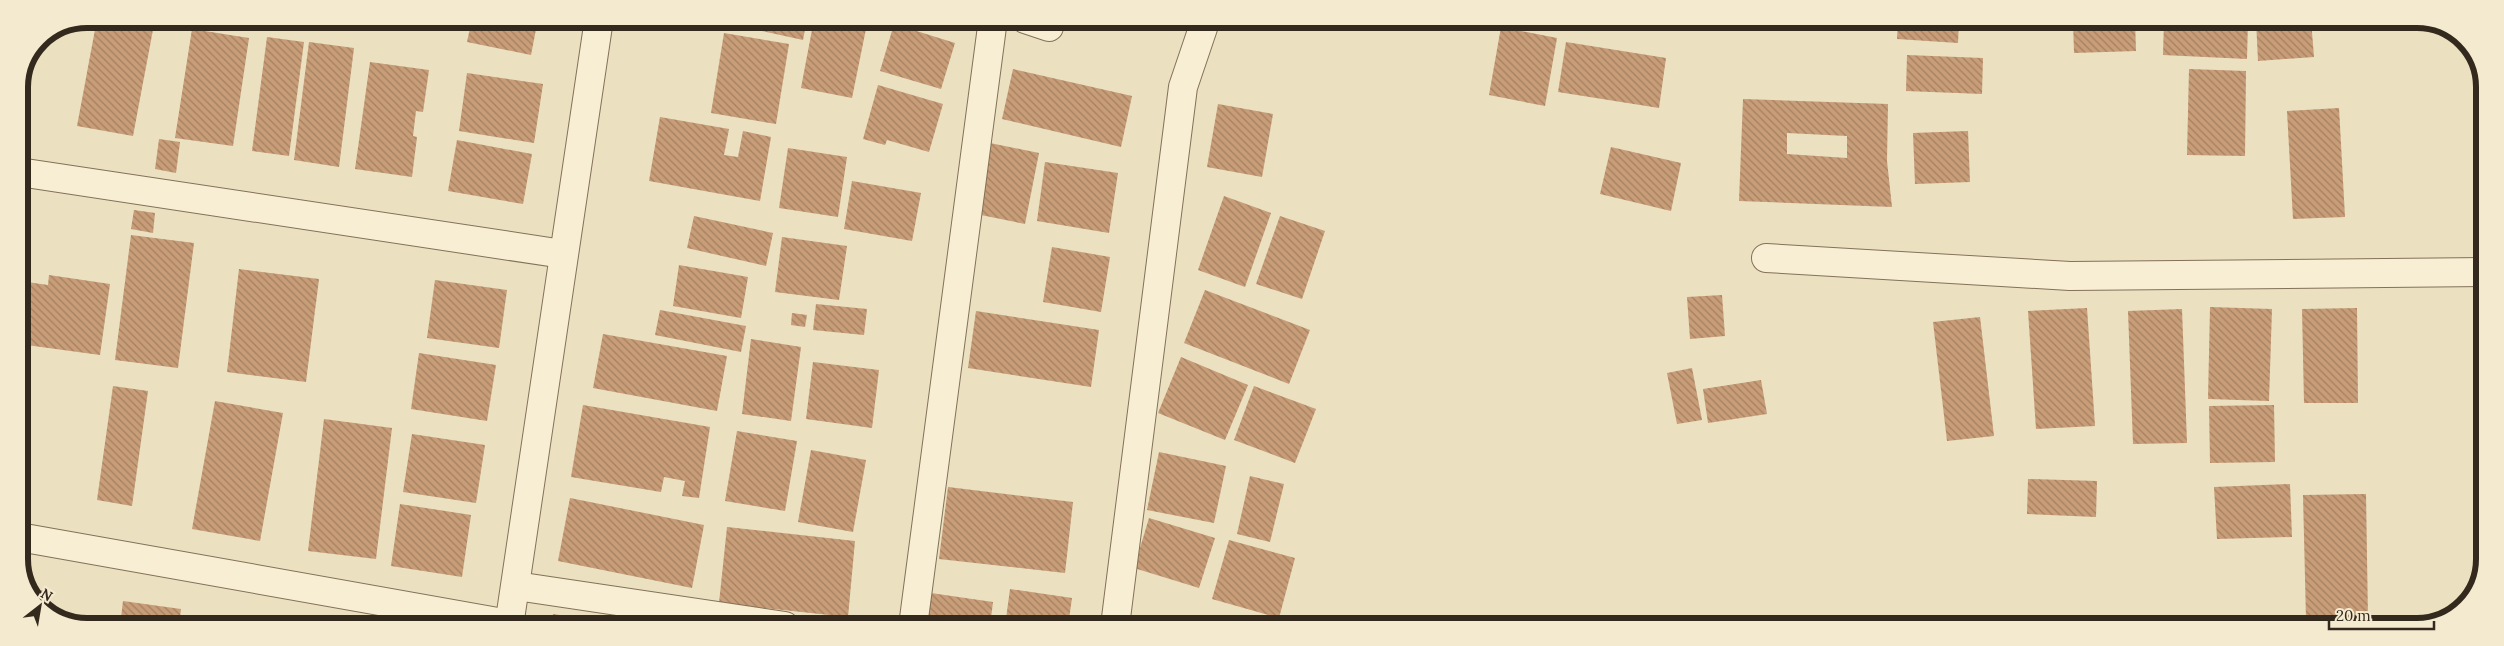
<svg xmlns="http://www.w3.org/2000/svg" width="2504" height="646" viewBox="0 0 2504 646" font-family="Lora,serif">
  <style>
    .building { fill: url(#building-back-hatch); fill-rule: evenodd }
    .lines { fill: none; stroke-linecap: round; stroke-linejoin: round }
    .minor-casing { stroke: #837159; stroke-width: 30 }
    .minor { stroke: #f7eed3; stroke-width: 28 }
    .rim { fill: none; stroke: #34291d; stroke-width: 6 }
  </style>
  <defs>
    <pattern id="building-back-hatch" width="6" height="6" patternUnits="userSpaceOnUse" patternTransform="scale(1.25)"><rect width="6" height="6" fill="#c89d78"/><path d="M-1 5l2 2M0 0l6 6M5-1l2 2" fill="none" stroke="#a38062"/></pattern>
  </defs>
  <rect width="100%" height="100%" fill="#ebe0c0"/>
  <g class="building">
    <polygon points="97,19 155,19 133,136 77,126"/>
    <polygon points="472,19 538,19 531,55 467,42"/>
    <polygon points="707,19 807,19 803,40"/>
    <polygon points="814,19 868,19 852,98 801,88"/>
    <polygon points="1630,20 1654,20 1654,24"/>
    <polygon points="1898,20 1959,20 1958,43 1897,39"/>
    <polygon points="1990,20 2044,20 2044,29 1990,30"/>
    <polygon points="2073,20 2135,20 2136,51 2074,53"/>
    <polygon points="2164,20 2248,20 2247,59 2163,55"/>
    <polygon points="2256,20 2311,20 2314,57 2258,61"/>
    <polygon points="894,24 955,43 941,89 880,71"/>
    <polygon points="1501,27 1557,38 1545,106 1489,95"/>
    <polygon points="192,29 249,38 233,146 175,138"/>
    <polygon points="724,33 789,44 776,124 711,113"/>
    <polygon points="267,37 304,42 289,156 252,151"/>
    <polygon points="309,42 354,48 339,167 294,160"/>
    <polygon points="1566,42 1666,58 1659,108 1558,92"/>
    <polygon points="1907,55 1983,58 1982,94 1906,91"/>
    <polygon points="370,62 429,70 423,112 416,111 413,136 417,137 412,177 355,169"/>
    <polygon points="1013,69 1132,96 1121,147 1002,119"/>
    <polygon points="2189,69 2246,71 2245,156 2187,155"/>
    <polygon points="467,73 543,84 534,143 459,131"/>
    <polygon points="878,85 943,104 929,152 887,140 885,145 863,139"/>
    <path d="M1743 99 1888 104 1887 161 1892 207 1739 201ZM1787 133 1847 136V158L1787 154Z"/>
    <polygon points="1218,104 1273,114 1262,177 1207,167"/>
    <polygon points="2339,108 2345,217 2293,219 2287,111"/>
    <polygon points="660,117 729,129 724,155 738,157 743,131 771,137 760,201 649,181"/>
    <polygon points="1968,131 1970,182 1915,184 1913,133"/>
    <polygon points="159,139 180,142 176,173 155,169"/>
    <polygon points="457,140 532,154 523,204 448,191"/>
    <polygon points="990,143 1039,153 1025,224 976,214"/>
    <polygon points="1611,147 1681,163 1671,211 1600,194"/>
    <polygon points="788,148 847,157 838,217 779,208"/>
    <polygon points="1045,162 1118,173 1109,233 1037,221"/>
    <polygon points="852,181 921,193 912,241 844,229"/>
    <polygon points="1224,196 1271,213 1245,287 1198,270"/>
    <polygon points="134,210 155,213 153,233 131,229"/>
    <polygon points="694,216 773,233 766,266 687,248"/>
    <polygon points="1280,216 1325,231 1302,299 1256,284"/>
    <polygon points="131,235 194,243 178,368 115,360"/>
    <polygon points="782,237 847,246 839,300 775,292"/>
    <polygon points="1052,247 1110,257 1101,312 1043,302"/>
    <polygon points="679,265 748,277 741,318 673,306"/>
    <polygon points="239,269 319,279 306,382 227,372"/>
    <polygon points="49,275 110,284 100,355 19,344 27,282 48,285"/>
    <polygon points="435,280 507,290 499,348 427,338"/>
    <polygon points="1205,290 1310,330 1289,384 1184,343"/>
    <polygon points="1722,295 1725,336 1690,339 1687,297"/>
    <polygon points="816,304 867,309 864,335 813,330"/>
    <polygon points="2210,307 2272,309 2269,401 2208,399"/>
    <polygon points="2087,308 2095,426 2036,429 2028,311"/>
    <polygon points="2357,308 2358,403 2304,403 2302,309"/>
    <polygon points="2182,309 2187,443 2133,444 2128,311"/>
    <polygon points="660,310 746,326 741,352 655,335"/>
    <polygon points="976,311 1099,330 1091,387 968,368"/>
    <polygon points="792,313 807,315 805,327 791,325"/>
    <polygon points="1980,317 1994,436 1947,441 1933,322"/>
    <polygon points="603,334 727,356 717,411 593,388"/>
    <polygon points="751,339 801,347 791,421 742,414"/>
    <polygon points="419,353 496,365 487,421 411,409"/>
    <polygon points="1181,357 1248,385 1225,440 1158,413"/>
    <polygon points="813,362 879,370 872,428 806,419"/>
    <polygon points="1692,368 1702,420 1677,424 1667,373"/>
    <polygon points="1761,380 1767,414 1708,423 1703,389"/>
    <polygon points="113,386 148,391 132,506 97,500"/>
    <polygon points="1254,386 1316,409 1295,463 1234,440"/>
    <polygon points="215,401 283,413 260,541 192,529"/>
    <polygon points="583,405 710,427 699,498 682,496 685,481 664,477 661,492 571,477"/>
    <polygon points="2274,405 2275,462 2210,463 2209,406"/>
    <polygon points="324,419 392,428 376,559 308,551"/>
    <polygon points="737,431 797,441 785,511 725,501"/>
    <polygon points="412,434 485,445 476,503 403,492"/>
    <polygon points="811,450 866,460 853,532 798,522"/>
    <polygon points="1159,452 1226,466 1214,523 1147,510"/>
    <polygon points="1250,476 1284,484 1270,542 1237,534"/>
    <polygon points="2028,479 2097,481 2096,517 2027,514"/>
    <polygon points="2290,484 2292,537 2217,539 2214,487"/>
    <polygon points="948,487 1073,502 1065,573 939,559"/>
    <polygon points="2366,494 2368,618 2306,619 2303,495"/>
    <polygon points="570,498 704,525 692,588 558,561"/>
    <polygon points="400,504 471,515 462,577 391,566"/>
    <polygon points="1149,518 1215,538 1199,588 1134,568"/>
    <polygon points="727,527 855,541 848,617 719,603"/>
    <polygon points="1229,540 1295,558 1279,618 1212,599"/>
    <polygon points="28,588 46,591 43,608 36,604"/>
    <polygon points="1010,589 1072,598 1068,626 1005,626"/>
    <polygon points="931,593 993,602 990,626 927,626"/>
    <polygon points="123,601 181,609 179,626 120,626"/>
    <polygon points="553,614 628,625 628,626 551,626"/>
  </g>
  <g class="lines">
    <defs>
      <g id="minor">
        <polyline points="1025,19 1049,27"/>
        <polyline points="19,172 563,254"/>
        <polyline points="1766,258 2070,276 2485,272"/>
        <polyline points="19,537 509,624"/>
        <polyline points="516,586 785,626"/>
        <polyline points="509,626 599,19"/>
        <polyline points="913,626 993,19"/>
        <polyline points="1115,626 1183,87 1206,19"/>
      </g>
    </defs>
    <use href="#minor" class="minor-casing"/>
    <use href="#minor" class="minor"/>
  </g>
  <path d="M0 0H2504V646H0ZM87 28H2417A59 59 0 0 1 2476 87V559A59 59 0 0 1 2417 618H87A59 59 0 0 1 28 559V87A59 59 0 0 1 87 28Z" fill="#f3eacf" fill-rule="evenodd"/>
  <path class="rim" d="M87 28H2417A59 59 0 0 1 2476 87V559A59 59 0 0 1 2417 618H87A59 59 0 0 1 28 559V87A59 59 0 0 1 87 28Z"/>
  <g transform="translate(40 606) rotate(31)" stroke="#f3eacf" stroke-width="4" paint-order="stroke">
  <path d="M0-4L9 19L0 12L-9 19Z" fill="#34291d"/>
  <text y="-8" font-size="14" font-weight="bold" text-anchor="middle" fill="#34291d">N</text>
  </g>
  <path d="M2329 621v8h105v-8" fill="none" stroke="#34291d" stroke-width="2.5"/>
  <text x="2336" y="621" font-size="15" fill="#34291d" stroke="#f3eacf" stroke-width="4" paint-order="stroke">20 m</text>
</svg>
